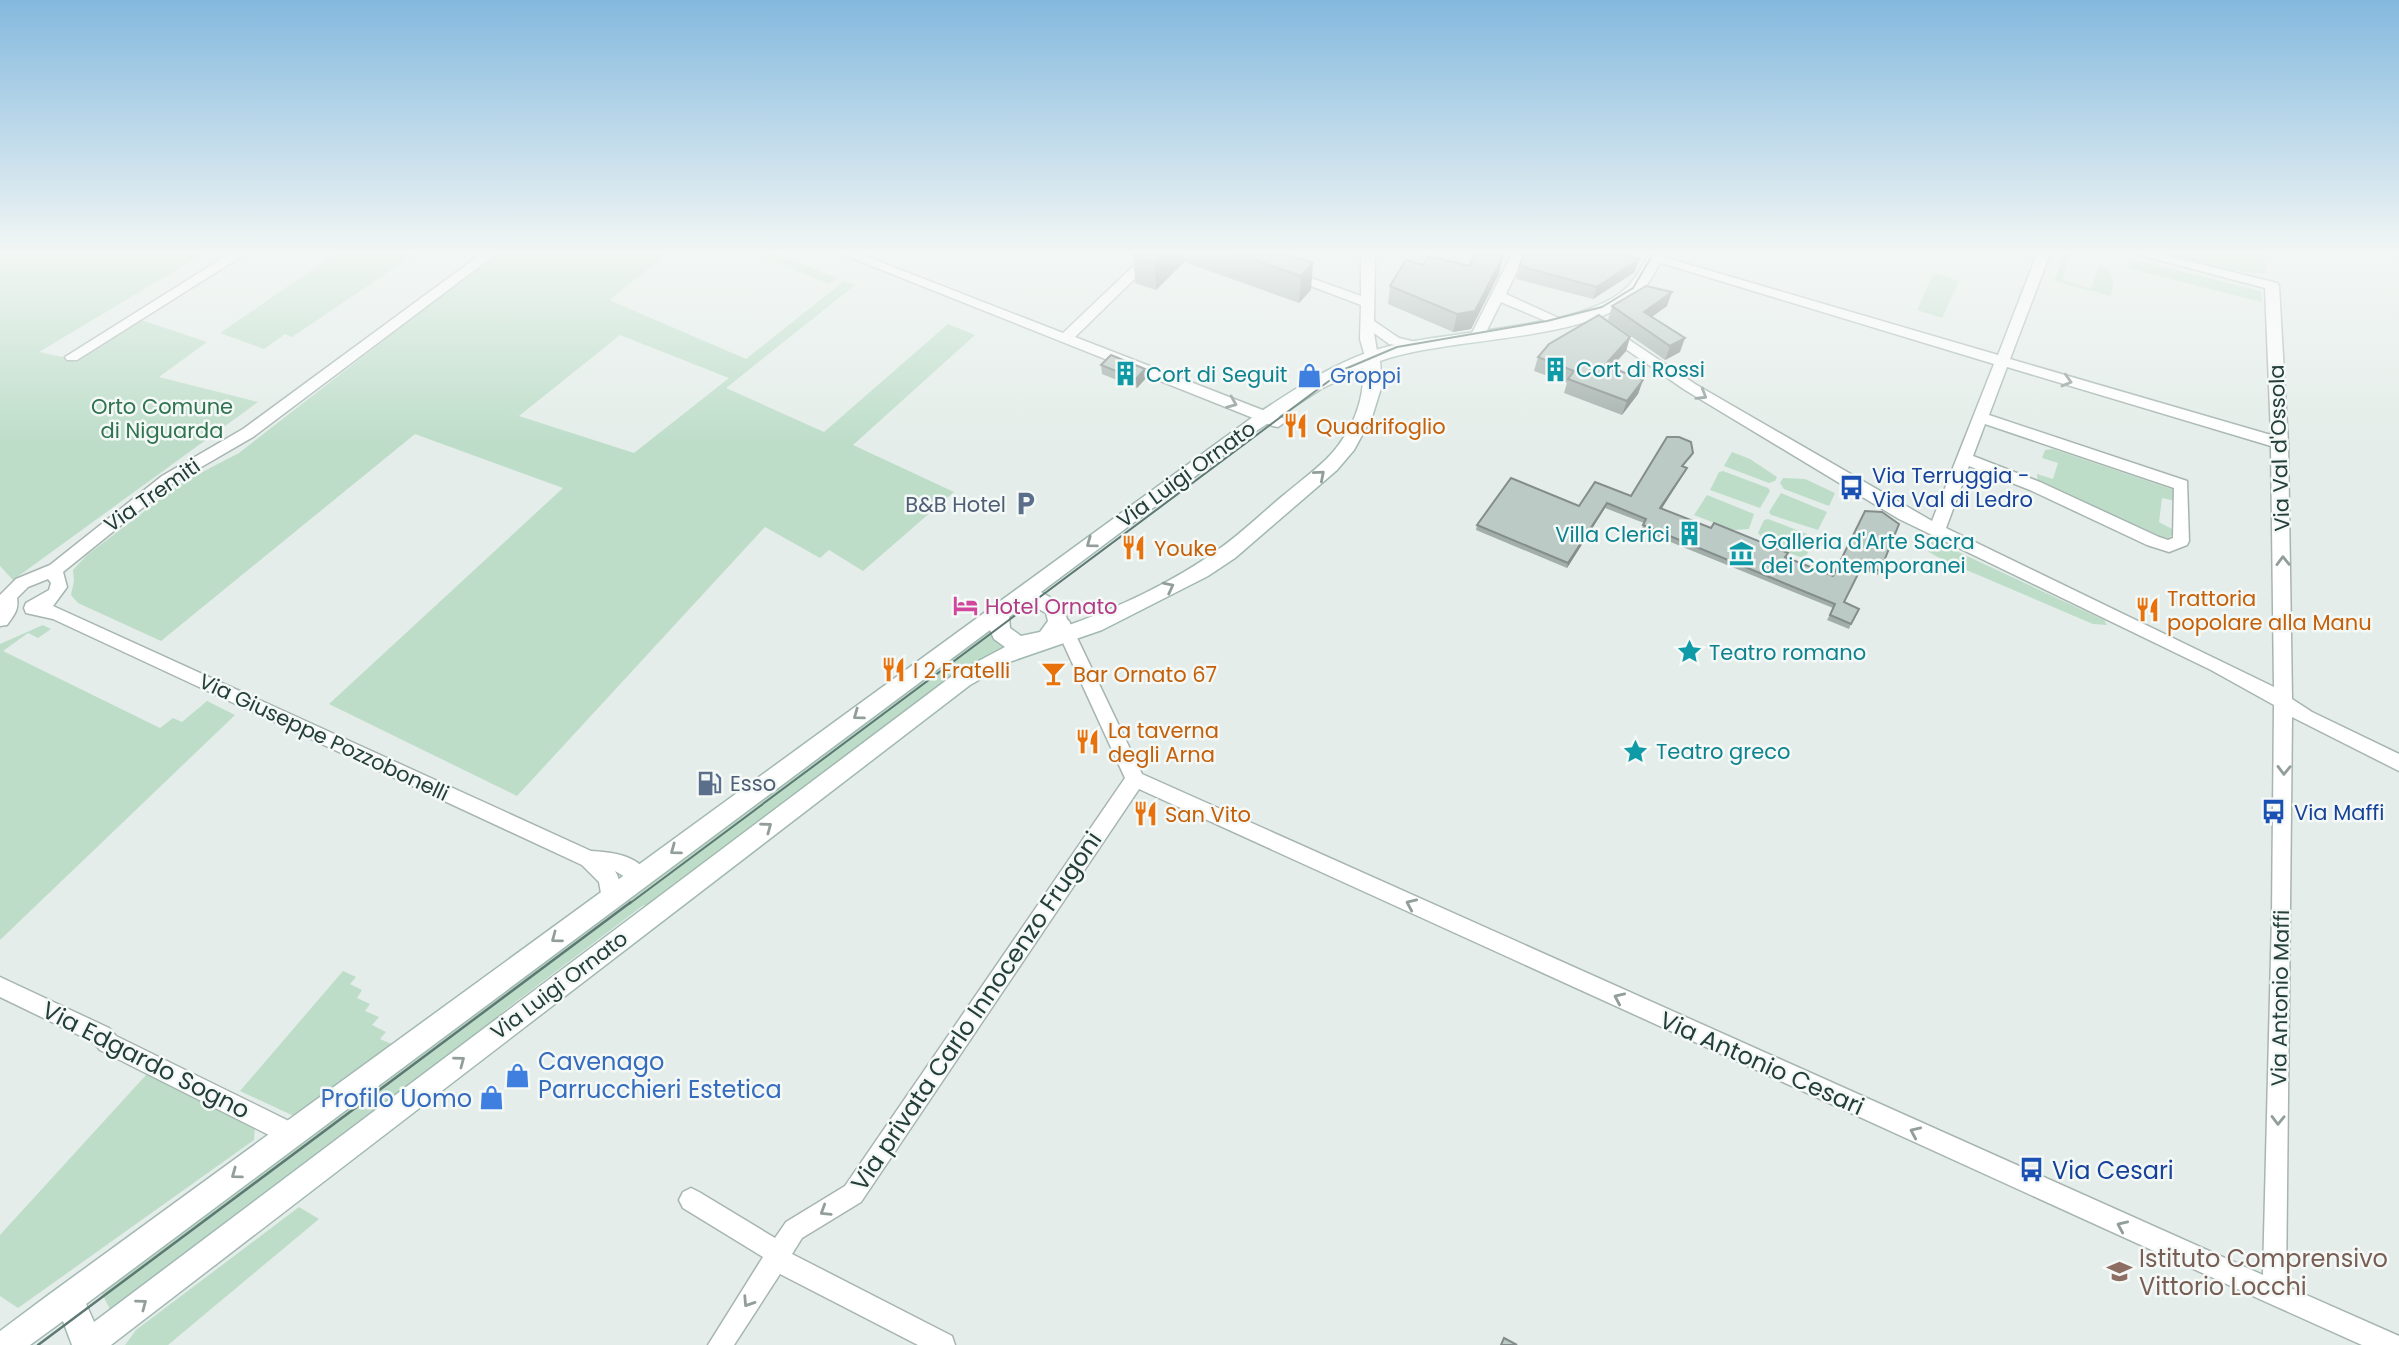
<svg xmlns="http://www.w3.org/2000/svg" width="2399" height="1345" viewBox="0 0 2399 1345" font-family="Poppins,sans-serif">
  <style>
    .green { fill: #bdddc9; fill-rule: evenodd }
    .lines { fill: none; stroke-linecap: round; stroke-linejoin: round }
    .minor-casing { stroke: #a7b5b1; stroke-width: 3 }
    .secondary-casing { stroke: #a2b8b2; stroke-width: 3 }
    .minor { fill: #fff; fill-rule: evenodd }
    .secondary { fill: #fff; fill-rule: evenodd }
    .tram-far1 { stroke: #5e7974; stroke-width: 2 }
    .tram { stroke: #5e7974; stroke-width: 2.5 }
    .wall { fill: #a2aeaa }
    .shaded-wall { fill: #848d8b }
    .building { fill: #bccac6; stroke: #848d8b; stroke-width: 2 }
    .oneway { stroke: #929e9c }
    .labels { text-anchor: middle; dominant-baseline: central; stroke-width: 5; stroke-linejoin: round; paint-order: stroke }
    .culture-label { font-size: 21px; fill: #0d838f; stroke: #f4f9f7; text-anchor: start }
    .shop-label { font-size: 21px; fill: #366cbe; stroke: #f4f9f7; text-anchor: start }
    .park-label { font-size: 21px; fill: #2f734f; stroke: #f4f9f7 }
    .food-label { font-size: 21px; fill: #c56008; stroke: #f4f9f7; text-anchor: start }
    .street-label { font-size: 21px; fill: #243e39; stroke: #f4f9f7 }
    .transit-label { font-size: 21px; fill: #164399; stroke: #f4f9f7; text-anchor: start }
    .service-label { font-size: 21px; fill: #4e5e75; stroke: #f4f9f7; text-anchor: end }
    .hotel-label { font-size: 21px; fill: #b23c85; stroke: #f4f9f7; text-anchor: start }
    .near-street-label { font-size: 24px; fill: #243e39; stroke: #f4f9f7 }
    .near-shop-label { font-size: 24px; fill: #366cbe; stroke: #f4f9f7; text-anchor: start }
    .near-transit-label { font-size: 24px; fill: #164399; stroke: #f4f9f7; text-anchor: start }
    .near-education-label { font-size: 24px; fill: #785e54; stroke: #f4f9f7; text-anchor: start }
  </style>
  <rect width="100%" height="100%" fill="#e4ede9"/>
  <g class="green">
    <polygon points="0,254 203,254 39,352 76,360 141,320 207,342 159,377 258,402 13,580 0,566"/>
    <polygon points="335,254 415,254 292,337 285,334 264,349 220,333"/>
    <path d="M495 254H667L609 300 746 359 844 281 855 285 726 388 824 432 948 324 975 335 853 445 954 492 863 571 829 550 820 558 765 527 517 796 329 704 563 488 415 434 161 641 78 603 71 595 74 581 73 570 87 555 183 482 239 453ZM620 335 729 378 634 453 519 416Z"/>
    <polygon points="769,254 777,254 837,278 829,284 764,258"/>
    <polygon points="2065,254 2071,254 2062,280 2091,289 2099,265 2108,268 2113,283 2111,296 2054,281"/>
    <polygon points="2165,254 2264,254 2265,274 2237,271"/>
    <polygon points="2131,259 2261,291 2262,302 2128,268"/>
    <polygon points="1934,273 1959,281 1942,318 1917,310"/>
    <polygon points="2053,449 2174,490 2175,501 2162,498 2159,522 2172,529 2172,535 2169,538 2157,537 2038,484 2037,474 2053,479 2058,463 2042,458 2045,450"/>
    <polygon points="1732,452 1750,459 1777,477 1775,481 1769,483 1724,466"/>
    <polygon points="1723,471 1768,488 1770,491 1760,508 1710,490 1719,472"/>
    <polygon points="1783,478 1805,479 1835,493 1829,506 1784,489 1780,483"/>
    <polygon points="1781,493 1827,512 1818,530 1771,515 1769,512"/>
    <polygon points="1707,495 1754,514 1749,529 1733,530 1694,515"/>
    <polygon points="1768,519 1807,534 1813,541 1805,559 1769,545 1758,533 1764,520"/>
    <polygon points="1924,536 2104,620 2107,625 2093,624 1943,560 1929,552 1922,541"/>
    <polygon points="43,625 51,629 38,638 28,633 3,651 160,728 173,718 182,722 207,701 235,715 0,940 0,644"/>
    <polygon points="990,628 1006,649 647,910 644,905 641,907 501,1013 505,1019 113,1315 98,1286 491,1003"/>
    <polygon points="343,971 356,977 350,984 362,990 357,998 370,1004 365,1011 379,1017 372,1025 386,1032 380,1039 394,1045 296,1117 240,1091"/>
    <polygon points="147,1074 255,1126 254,1140 18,1308 0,1296 0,1235"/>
    <polygon points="299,1207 319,1219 168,1345 125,1345 136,1330"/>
  </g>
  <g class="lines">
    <defs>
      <g id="minor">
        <polygon points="229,254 245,254 77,360 67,360 65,357"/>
        <path d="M481 254H496L253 437 172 484 63 572 67 587 53 606 591 851C611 852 639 855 649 876L646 882 639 885 615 871C621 880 622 894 617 904L610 907 603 904 599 882 582 865 53 619 26 613 24 608 26 603 49 590 51 583 48 579 28 587 17 598C19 610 14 615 7 625L0 626V595L16 579 50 565 162 476 243 429Z"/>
        <polygon points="842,254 860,254 1063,333 1146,254 1160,254 1075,337 1283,418 1285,422 1278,427 1273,426"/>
        <polygon points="1361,254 1375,254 1374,321 1399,338 1420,343 1420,349 1389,344 1374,333 1378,357 1371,362 1366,360 1360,339 1361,305 1282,275 1284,272 1294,272 1361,296"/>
        <polygon points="1512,254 1525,254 1506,294 1565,321 1558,325 1553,324 1501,302 1483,338 1473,338 1471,335"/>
        <path d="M2037 254H2050L2010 359 2271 435 2265 288 2136 254H2159L2277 283 2279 286 2288 443 2292 699 2312 712 2399 754V771L2292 717 2286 1286 2399 1336V1345H2362L2266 1302 1139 789 861 1202 802 1238 792 1254 952 1336 955 1345H918L780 1274 734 1345H708L763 1257 683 1208 679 1200 683 1192 691 1188 699 1192 775 1238 786 1222 845 1186 1125 778 1053 621 1061 615 1069 621 1142 774 2263 1275 2272 916 2274 705 2211 670 1899 519 1685 390 1601 332 1608 328 1613 329 1695 384 1932 521 1994 364 1648 259 1650 256H1660L1998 355ZM2007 367 2271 446 2274 687 1946 528 1969 466 2030 490 2147 545 2169 552 2187 545 2189 541 2187 481 1989 415ZM1985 424 2174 488 2173 538 2168 540 2159 537 2040 482 1973 456Z"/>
        <polygon points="0,977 109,1028 116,1036 299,1126 302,1134 299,1142 291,1145 283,1142 100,1050 93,1042 0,997"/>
      </g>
      <path id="secondary" d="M1649 254H1665C1656 269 1649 287 1634 298 1578 343 1451 336 1380 361L1382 385 1372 417 1354 450 1337 470 1235 558 1208 576 1102 630 1012 661 970 685 111 1345H72L63 1321 30 1345H0V1331L47 1296 1257 414C1292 391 1329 366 1369 352 1435 329 1578 332 1625 289 1636 280 1642 266 1649 254ZM1363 368C1365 393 1356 422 1340 443 1326 463 1304 478 1285 494 1263 512 1242 533 1219 549 1177 580 1116 609 1066 626L1068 622 1062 604 1041 592 1253 433 1321 389ZM1023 607H1035L1046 613 1048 621 1040 632 1021 636 1010 628 1009 617ZM990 630 994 639 1005 647 956 673 94 1322 86 1304Z"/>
    </defs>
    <use href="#minor" class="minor-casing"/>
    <use href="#secondary" class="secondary-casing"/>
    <use href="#minor" class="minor"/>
    <use href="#secondary" class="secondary"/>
    <polyline class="tram-far1" points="629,904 1345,369 1397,347 1547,321 1602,307 1633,288 1653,254"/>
    <polyline class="tram" points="38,1345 631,902"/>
  </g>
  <g class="wall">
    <polygon points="1136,254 1286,254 1311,290 1299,303 1184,262 1156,290 1135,283 1134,256"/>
    <polygon points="1503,256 1499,274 1471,329 1453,332 1388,304 1390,286"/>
    <polygon points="1519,266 1635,272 1593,299 1516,279"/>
    <polygon points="1612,306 1667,306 1652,317 1680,352 1665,360 1608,320"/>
    <polygon points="1630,337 1626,351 1611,368 1643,380 1638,394 1622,415 1564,393 1567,383 1534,371 1538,357"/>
    <polygon points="1101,365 1145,369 1146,378 1137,388 1102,374"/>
    <polygon points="1693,453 1691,457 1683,466 1687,468 1685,472 1661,508 1833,576 1865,511 1880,571 1878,575 1860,569 1844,602 1851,624 1849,629 1827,620 1833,608 1641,530 1644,523 1605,508 1567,568 1476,530 1477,525 1631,496"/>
  </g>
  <g class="shaded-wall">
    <polygon points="1165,254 1184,254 1184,262 1156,290 1155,263"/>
    <polygon points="1503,256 1499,274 1471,329 1453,332 1457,314"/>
    <polygon points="1639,259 1635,272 1593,299 1597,287"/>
    <polygon points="1313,263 1311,290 1299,303 1301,276"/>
    <polygon points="1672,292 1667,306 1639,326 1644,312"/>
    <polygon points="1630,337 1626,351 1601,379 1605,365"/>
    <polygon points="1685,338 1680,352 1665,360 1670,346"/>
    <polygon points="1145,369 1146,378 1137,388 1136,379"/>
    <polygon points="1643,380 1638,394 1622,415 1627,401"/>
    <polygon points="1687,468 1685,472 1659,513 1660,508"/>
    <polygon points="1607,503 1605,508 1567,568 1568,563"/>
  </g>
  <g class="building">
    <polygon points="1136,254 1165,254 1155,263 1134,256"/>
    <polygon points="1237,254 1286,254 1313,263 1301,276"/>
    <polygon points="1475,254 1498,254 1503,256 1475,311 1457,314 1390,286 1406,260 1423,265 1429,256 1469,266"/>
    <polygon points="1524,254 1622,254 1639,259 1597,287 1519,266"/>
    <polygon points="1646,286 1672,292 1644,312 1685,338 1670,346 1612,306"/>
    <polygon points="1599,315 1630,337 1605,365 1643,380 1627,401 1568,379 1574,371 1538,357 1549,344"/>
    <polygon points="1111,355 1145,369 1136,379 1101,365"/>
    <polygon points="1667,437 1679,437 1691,442 1693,453 1682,466 1687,468 1660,508 1711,528 1714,523 1788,553 1785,557 1833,576 1865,511 1882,512 1899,524 1880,571 1863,564 1844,602 1859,609 1851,624 1830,615 1835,604 1643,525 1646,519 1607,503 1568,563 1477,525 1511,478 1579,506 1595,482 1631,496"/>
    <polygon points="1504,1338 1517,1345 1501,1345"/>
  </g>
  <defs><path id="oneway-chevron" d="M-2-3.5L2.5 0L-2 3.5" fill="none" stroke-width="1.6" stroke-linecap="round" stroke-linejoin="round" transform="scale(1.75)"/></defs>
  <g class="oneway">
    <use href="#oneway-chevron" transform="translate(2067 381) rotate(16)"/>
    <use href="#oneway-chevron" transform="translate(1702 395) rotate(31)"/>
    <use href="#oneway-chevron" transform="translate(1232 403) rotate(22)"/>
    <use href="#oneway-chevron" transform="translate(1320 475) rotate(-41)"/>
    <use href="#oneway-chevron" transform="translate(1091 543) rotate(144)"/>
    <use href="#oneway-chevron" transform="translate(2283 561) rotate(-91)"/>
    <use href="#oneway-chevron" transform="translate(1169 587) rotate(-27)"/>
    <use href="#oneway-chevron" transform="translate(858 715) rotate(144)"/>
    <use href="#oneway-chevron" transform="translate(2284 770) rotate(91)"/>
    <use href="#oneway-chevron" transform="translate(767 827) rotate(-37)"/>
    <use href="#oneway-chevron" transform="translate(675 850) rotate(144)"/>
    <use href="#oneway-chevron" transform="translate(1411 904) rotate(-156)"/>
    <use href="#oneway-chevron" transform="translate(556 938) rotate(143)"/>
    <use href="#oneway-chevron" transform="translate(1619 998) rotate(-156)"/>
    <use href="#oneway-chevron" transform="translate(460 1061) rotate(-37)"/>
    <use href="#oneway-chevron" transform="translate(2278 1120) rotate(91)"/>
    <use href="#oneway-chevron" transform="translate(1915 1132) rotate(-156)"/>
    <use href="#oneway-chevron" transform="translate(236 1174) rotate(144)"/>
    <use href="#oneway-chevron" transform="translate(825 1211) rotate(148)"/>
    <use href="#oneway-chevron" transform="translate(2122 1226) rotate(-156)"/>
    <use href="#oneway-chevron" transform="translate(748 1302) rotate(123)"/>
    <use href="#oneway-chevron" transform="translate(142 1304) rotate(-37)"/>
  </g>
  <linearGradient id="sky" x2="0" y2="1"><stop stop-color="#84b9de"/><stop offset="0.57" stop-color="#f3f7f5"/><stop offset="1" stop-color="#f3f7f5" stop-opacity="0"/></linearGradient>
  <rect width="2399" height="443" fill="url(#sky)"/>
  <defs>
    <symbol id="building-bare" viewBox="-9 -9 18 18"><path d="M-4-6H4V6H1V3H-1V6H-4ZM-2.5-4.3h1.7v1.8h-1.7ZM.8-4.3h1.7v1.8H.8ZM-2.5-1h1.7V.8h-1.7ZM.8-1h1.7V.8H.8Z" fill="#0f9aa8" stroke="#f4f9f7" stroke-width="2.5" paint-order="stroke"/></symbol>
    <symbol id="shop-bare" viewBox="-9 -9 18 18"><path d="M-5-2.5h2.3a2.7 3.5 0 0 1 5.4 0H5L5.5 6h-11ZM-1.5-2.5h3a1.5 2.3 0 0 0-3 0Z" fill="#3f7fe0" stroke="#f4f9f7" stroke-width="2.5" paint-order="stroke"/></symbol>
    <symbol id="restaurant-bare" viewBox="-9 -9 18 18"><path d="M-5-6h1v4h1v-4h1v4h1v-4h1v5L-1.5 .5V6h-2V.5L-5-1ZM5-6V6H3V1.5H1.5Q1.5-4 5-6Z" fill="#e8710a" stroke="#f4f9f7" stroke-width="2.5" paint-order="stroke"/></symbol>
    <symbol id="bus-bare" viewBox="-9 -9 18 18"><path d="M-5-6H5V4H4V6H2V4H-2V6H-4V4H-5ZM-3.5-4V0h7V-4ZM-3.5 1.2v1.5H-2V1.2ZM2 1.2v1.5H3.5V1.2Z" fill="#1a4fb4" stroke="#f4f9f7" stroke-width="2.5" paint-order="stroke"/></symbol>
    <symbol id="parking-bare" viewBox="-9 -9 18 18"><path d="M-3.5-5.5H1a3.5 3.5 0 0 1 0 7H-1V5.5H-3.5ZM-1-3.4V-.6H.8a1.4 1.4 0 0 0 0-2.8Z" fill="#5c6f8a" stroke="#f4f9f7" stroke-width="2.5" paint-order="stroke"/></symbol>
    <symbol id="museum-bare" viewBox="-9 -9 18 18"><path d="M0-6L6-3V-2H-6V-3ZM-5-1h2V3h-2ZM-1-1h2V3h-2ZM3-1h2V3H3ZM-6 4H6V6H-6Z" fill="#0f9aa8" stroke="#f4f9f7" stroke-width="2.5" paint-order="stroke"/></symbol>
    <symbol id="hotel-bare" viewBox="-9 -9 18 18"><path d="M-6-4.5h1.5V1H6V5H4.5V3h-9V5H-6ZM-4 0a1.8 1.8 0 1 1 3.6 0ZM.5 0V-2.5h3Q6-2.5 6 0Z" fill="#d1479c" stroke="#f4f9f7" stroke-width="2.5" paint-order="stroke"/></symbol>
    <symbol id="sight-bare" viewBox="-9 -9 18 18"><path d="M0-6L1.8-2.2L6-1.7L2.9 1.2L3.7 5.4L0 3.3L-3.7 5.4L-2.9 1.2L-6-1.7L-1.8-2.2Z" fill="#0f9aa8" stroke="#f4f9f7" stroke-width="2.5" paint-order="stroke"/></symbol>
    <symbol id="bar-bare" viewBox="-9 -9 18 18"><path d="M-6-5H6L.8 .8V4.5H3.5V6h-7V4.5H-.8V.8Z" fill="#e8710a" stroke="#f4f9f7" stroke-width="2.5" paint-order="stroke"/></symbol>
    <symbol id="fuel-bare" viewBox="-9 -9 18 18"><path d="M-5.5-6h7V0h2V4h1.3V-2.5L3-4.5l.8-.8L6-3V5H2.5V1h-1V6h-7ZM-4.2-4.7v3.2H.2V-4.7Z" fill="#5c6f8a" stroke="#f4f9f7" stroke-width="2.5" paint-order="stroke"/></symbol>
    <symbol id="school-bare" viewBox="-9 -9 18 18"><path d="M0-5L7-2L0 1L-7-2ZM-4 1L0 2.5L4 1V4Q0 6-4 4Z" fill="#8d6e63" stroke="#f4f9f7" stroke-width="2.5" paint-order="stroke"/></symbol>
  </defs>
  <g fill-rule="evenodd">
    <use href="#building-bare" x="1538" y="352" width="35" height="35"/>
    <use href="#building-bare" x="1108" y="356" width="35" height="35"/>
    <use href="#shop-bare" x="1292" y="358" width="35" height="35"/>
    <use href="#restaurant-bare" x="1278" y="408" width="35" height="35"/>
    <use href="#bus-bare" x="1834" y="470" width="35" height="35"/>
    <use href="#parking-bare" x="1008" y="486" width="35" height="35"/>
    <use href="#building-bare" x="1672" y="516" width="35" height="35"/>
    <use href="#restaurant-bare" x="1116" y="530" width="35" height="35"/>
    <use href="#museum-bare" x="1724" y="536" width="35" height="35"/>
    <use href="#hotel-bare" x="948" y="588" width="35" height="35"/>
    <use href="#restaurant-bare" x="2130" y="592" width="35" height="35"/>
    <use href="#sight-bare" x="1672" y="634" width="35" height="35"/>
    <use href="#restaurant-bare" x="876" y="652" width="35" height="35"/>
    <use href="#bar-bare" x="1036" y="656" width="35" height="35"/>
    <use href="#restaurant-bare" x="1070" y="724" width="35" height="35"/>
    <use href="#sight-bare" x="1618" y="734" width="35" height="35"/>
    <use href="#fuel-bare" x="692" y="766" width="35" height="35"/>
    <use href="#bus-bare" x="2256" y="794" width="35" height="35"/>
    <use href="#restaurant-bare" x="1128" y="796" width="35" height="35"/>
    <use href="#shop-bare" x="500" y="1058" width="35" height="35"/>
    <use href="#shop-bare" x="474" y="1080" width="35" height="35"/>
    <use href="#bus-bare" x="2014" y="1152" width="35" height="35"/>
    <use href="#school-bare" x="2102" y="1254" width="35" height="35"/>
  </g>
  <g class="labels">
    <g class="culture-label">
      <text x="1576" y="369">Cort di Rossi</text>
      <text x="1146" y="374">Cort di Seguit</text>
      <text x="1670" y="534" text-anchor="end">Villa Clerici</text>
      <text x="1761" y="541">Galleria d'Arte Sacra<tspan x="1761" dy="24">dei Contemporanei</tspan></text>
      <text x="1709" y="652">Teatro romano</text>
      <text x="1656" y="751">Teatro greco</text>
    </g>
    <g class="shop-label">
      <text x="1330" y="375">Groppi</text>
    </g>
    <g class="park-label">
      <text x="162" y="406">Orto Comune<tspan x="162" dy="24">di Niguarda</tspan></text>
    </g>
    <g class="food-label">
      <text x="1316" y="426">Quadrifoglio</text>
      <text x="1154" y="548">Youke</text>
      <text x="2167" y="598">Trattoria<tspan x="2167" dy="24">popolare alla Manu</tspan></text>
      <text x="913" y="670">I 2 Fratelli</text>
      <text x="1073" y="674">Bar Ornato 67</text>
      <text x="1108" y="730">La taverna<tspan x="1108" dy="24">degli Arna</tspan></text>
      <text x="1165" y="814">San Vito</text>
    </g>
    <g class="street-label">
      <text transform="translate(2279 448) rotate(-92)">Via Val d'Ossola</text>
      <text transform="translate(1186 474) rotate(-36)">Via Luigi Ornato</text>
      <text transform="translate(152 495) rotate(-35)">Via Tremiti</text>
      <text transform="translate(324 737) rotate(25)">Via Giuseppe Pozzobonelli</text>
      <text transform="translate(559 985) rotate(-37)">Via Luigi Ornato</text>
      <text transform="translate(2280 998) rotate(-89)">Via Antonio Maffi</text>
    </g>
    <g class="transit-label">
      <text x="1872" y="475">Via Terruggia -<tspan x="1872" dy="24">Via Val di Ledro</tspan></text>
      <text x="2294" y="812">Via Maffi</text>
    </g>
    <g class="service-label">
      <text x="1006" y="504">B&amp;B Hotel</text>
      <text x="730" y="783" text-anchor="start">Esso</text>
    </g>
    <g class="hotel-label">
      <text x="985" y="606">Hotel Ornato</text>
    </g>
    <g class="near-street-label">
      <text transform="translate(976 1011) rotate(-56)">Via privata Carlo Innocenzo Frugoni</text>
      <text transform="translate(146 1060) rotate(27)">Via Edgardo Sogno</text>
      <text transform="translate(1762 1063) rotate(24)">Via Antonio Cesari</text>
    </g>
    <g class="near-shop-label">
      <text x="538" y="1061">Cavenago<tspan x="538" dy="28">Parrucchieri Estetica</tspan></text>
      <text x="472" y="1098" text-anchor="end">Profilo Uomo</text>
    </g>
    <g class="near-transit-label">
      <text x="2052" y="1170">Via Cesari</text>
    </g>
    <g class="near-education-label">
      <text x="2139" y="1258">Istituto Comprensivo<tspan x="2139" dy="28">Vittorio Locchi</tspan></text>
    </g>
  </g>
</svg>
